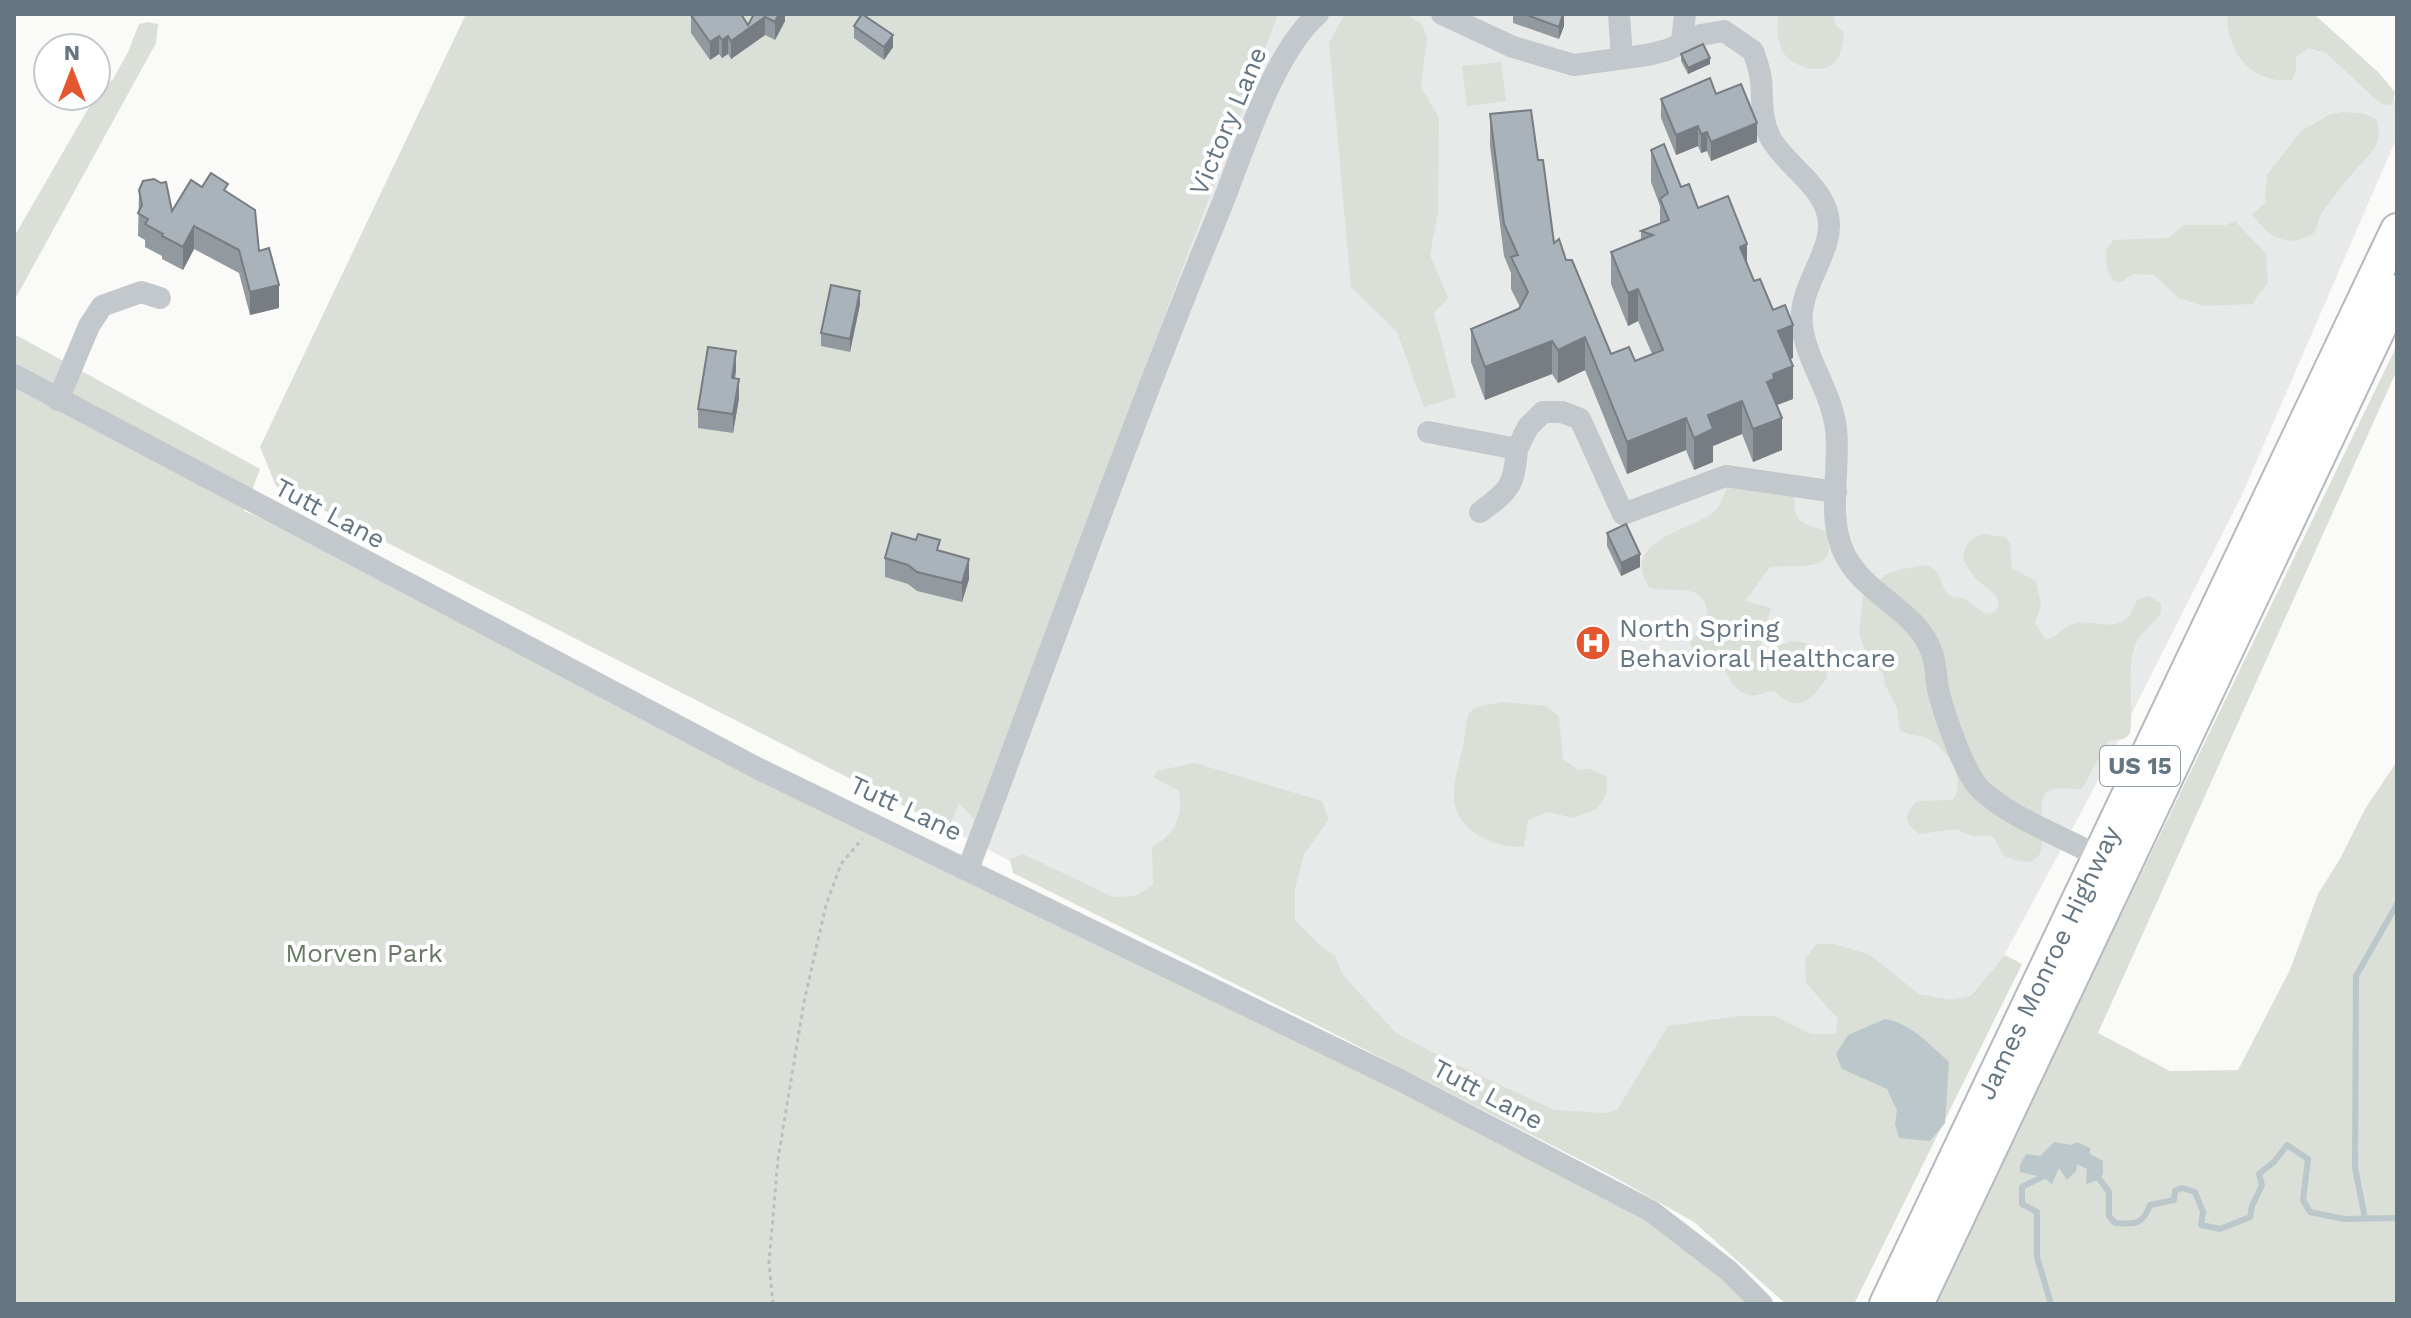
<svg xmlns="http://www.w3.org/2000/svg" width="2411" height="1318" viewBox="0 0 2411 1318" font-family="'Work Sans',sans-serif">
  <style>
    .built { fill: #e8e9e9 }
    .green { fill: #dadfd7 }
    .water { fill: #bbc7cb }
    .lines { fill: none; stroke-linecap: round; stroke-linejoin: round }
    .stream { stroke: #bbc7cb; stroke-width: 6 }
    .highway-casing { stroke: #b4b9bd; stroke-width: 36 }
    .path { stroke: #bbbfc2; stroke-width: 3; stroke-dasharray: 4 4; stroke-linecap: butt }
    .minor { stroke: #c3c8cc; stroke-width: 22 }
    .highway { stroke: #fff; stroke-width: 32 }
    .wall { fill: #929a9f }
    .shaded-wall { fill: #777d82 }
    .building { fill: #aab3b9; stroke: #777d82; stroke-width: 2 }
    .labels { text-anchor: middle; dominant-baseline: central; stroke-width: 8; stroke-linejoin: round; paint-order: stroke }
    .shield { fill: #fff; stroke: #939fa8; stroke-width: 2 }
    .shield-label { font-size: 24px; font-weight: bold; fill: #657683 }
    .street-label { font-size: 26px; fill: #657683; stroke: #fff }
    .poi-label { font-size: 26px; fill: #657683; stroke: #fff; text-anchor: start }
    .park-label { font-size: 26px; fill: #687a64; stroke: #fff }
  </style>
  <rect width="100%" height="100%" fill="#fafaf8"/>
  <polygon class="built" points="1227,14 2303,14 2397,102 2397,137 2241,497 2093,790 1835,1270 1025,869 949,829 1233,78"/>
  <g class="green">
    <polygon points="466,14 1278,14 975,820 959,803 949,829 276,486 260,447"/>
    <polygon points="1345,14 1409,16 1422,24 1427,37 1421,87 1439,118 1438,212 1430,255 1448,298 1434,313 1456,397 1424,407 1397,332 1351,287 1329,43"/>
    <path d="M1778 14H1833L1835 24 1844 33C1842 44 1842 56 1834 63 1821 76 1791 66 1783 52 1777 41 1777 26 1778 14Z"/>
    <path d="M2227 14H2314L2378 72 2395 92 2392 105 2381 104 2326 53 2309 48 2296 57V70L2292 80C2252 84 2227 53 2227 14Z"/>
    <polygon points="147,22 158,24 156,43 14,301 14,237 92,102 113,79 128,52 139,24"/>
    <polygon points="1501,62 1506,101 1467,106 1462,66"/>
    <path d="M2344 112 2365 114 2377 120C2379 128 2380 135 2377 143 2372 153 2368 156 2362 163 2348 177 2335 195 2323 211 2316 220 2320 231 2309 236 2284 249 2266 233 2252 214L2265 203 2267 175 2301 131 2331 114Z"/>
    <polygon points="2235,221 2266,254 2268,282 2252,304 2204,306 2179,298 2154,275 2133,274 2121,282 2113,281 2107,269 2106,250 2114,240 2169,238 2184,225 2226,225"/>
    <polygon points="14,334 260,469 244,511 372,565 1657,1211 1750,1304 14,1304"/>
    <polygon points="2397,345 2397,370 2098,1033 2170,1071 2238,1070 2290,970 2318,894 2340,859 2365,809 2396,763 2397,748 2397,1304 1933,1304"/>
    <path d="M1730 482 1794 495C1795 528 1802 521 1827 532 1840 575 1796 564 1770 567L1745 601 1771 608 1758 655C1767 654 1769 651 1777 647 1796 635 1810 643 1826 657L1827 677C1811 702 1798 714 1774 691 1765 691 1758 697 1749 695 1728 689 1730 672 1718 663 1712 659 1702 658 1694 654L1690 642 1708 621C1708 579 1677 594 1650 588 1619 543 1684 532 1711 514 1722 507 1723 493 1730 482Z"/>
    <path d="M1983 534 2005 537 2010 543 2012 568 2036 581 2041 605 2035 623 2046 640C2057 638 2062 627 2073 624 2091 618 2115 633 2129 616 2132 612 2135 604 2138 599L2149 596 2161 603V613C2154 624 2141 631 2136 643 2126 664 2134 708 2130 734L2124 739 2108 741 2082 789C2072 790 2054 785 2046 793 2030 811 2066 882 2004 856L1995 840 1990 836H1972L1956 829 1920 834C1903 823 1903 814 1918 801L1952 800C1969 782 1946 744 1924 737 1915 734 1908 736 1900 730L1897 708 1885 685 1883 673 1869 661 1859 634 1863 596 1885 575 1898 570 1927 565 1937 572 1946 592 1953 597 1964 598 1985 614 1995 612 1999 606C1997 591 1989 591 1979 581 1972 576 1967 566 1963 559 1964 545 1970 538 1983 534Z"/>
    <path d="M1504 702 1547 706 1559 717 1563 759 1579 770 1590 769 1607 777 1606 795 1597 809 1574 818 1548 812 1528 820 1524 847C1504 847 1488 843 1472 831 1444 809 1455 779 1462 751 1465 738 1466 726 1468 714L1476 707Z"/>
    <path d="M1195 763 1322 801 1329 819 1304 854 1295 888V920L1320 946 1335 955 1342 974 1396 1033 1445 1059 1554 1110 1604 1113 1617 1110 1668 1026 1740 1016H1775L1811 1034H1836L1838 1019 1806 983 1805 959 1816 944H1835L1870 955 1919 994 1950 1000 1971 996 2005 955 2022 964 1854 1304H1786L1694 1222 1614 1177 1313 1023 1013 873 1010 859 1023 854 1113 897 1135 896 1153 885 1152 847C1174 835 1184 816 1179 791L1153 777 1157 771Z"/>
  </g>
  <g class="water">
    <path d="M1885 1019C1911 1023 1930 1045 1949 1062L1945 1123 1930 1141 1899 1138 1895 1124 1897 1110 1887 1089 1842 1069 1836 1054 1848 1035Z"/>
    <polygon points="2054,1142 2071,1145 2077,1142 2090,1148 2090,1154 2103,1161 2103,1174 2099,1180 2086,1184 2087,1169 2077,1164 2076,1171 2067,1180 2059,1168 2052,1184 2042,1177 2020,1172 2020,1165 2026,1154 2040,1156"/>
  </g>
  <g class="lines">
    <g class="stream">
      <polyline points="2045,1172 2042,1177 2022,1187 2022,1204 2037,1212 2037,1257 2051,1304"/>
      <path d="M2095 1173 2109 1192V1216L2115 1223C2135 1224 2142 1226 2150 1205L2174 1200 2175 1191 2182 1188 2195 1192 2203 1212 2201 1225 2220 1229 2250 1217 2252 1206 2262 1185 2259 1174 2274 1162 2287 1145 2308 1159 2303 1200 2310 1212 2344 1219 2397 1218"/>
      <polyline points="2365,1218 2355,1168 2356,976 2397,904"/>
    </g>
    <defs>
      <g id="highway">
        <path id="s1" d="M1886 1304 2397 230"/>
        <polyline points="1917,1304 2397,291"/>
      </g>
    </defs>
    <use href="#highway" class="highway-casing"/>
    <polyline class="path" points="773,1304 769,1263 778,1159 804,1002 826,905 841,864 862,839"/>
    <g class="minor">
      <path d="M1442 14 1513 47 1574 65 1647 55 1667 50 1701 35 1724 31 1753 51C1756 60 1760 70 1761 80 1763 101 1760 119 1771 139 1786 165 1822 185 1828 216 1836 250 1797 286 1802 326 1807 362 1832 393 1836 429 1841 474 1823 526 1851 565 1874 598 1919 614 1932 653 1936 664 1936 677 1938 689 1943 711 1964 773 1980 789 2014 821 2070 839 2111 863"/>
      <polyline points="1619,14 1622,58"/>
      <polyline points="1682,42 1685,14"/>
      <polyline points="14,375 759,769 1400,1080 1651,1211 1729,1271 1762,1304"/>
      <polyline points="58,400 89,326 102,306 141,292 160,298"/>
      <polyline points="1428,432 1517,449 1528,427 1543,412 1562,412 1580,419 1623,514 1726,476 1836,492"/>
      <path d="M1480 512C1510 490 1514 486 1517 449"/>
      <path d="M968 869C1052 648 1131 425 1221 207 1244 150 1273 53 1318 14"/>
    </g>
    <use href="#highway" class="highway"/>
  </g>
  <g class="wall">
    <polygon points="691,14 741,14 748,25 754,14 785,14 785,21 775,40 765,35 731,59 728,54 722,58 719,54 710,60 691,33"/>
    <polygon points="1513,14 1564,14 1564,26 1559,39 1513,23"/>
    <polygon points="854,26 893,47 884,60 854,38"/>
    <polygon points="1681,54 1710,64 1688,74 1681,61"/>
    <polygon points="1716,94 1757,142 1711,161 1707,151 1701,153 1698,146 1676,155 1661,118 1661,99"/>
    <polygon points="1490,114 1538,160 1554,243 1566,260 1611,354 1635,361 1652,354 1638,321 1628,326 1611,284 1611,252 1641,240 1641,231 1660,223 1660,206 1651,182 1651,150 1698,208 1747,263 1754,281 1773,310 1793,358 1790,359 1793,399 1777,405 1782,450 1753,462 1742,434 1713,446 1713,462 1694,470 1686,450 1627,474 1585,370 1558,383 1552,374 1485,400 1471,362 1471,329 1520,307 1511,289 1511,273 1504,256 1490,146"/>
    <polygon points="139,190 172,211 228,193 259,251 279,308 250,315 239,273 194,249 183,270 162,259 162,256 145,247 145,240 138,236"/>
    <polygon points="860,304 850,352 821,346 821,333"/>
    <polygon points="736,370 735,379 739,398 733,433 698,428 698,409"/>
    <polygon points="1607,533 1640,567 1621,576 1607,546"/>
    <polygon points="940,551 969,579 962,602 917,591 908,584 885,577 885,558"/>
  </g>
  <g class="shaded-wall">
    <polygon points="779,14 785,14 785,21 775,40 775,22"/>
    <polygon points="1564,14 1564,26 1559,39 1559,27"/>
    <polygon points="765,17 765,35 731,59 731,41"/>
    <polygon points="893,35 893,47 884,60 884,47"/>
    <polygon points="719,36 719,54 710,60 710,42"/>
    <polygon points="728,36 728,54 722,58 722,40"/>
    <polygon points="1710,58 1710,64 1688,74 1688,68"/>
    <polygon points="1757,123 1757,142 1711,161 1711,142"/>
    <polygon points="1698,126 1698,146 1676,155 1676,135"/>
    <polygon points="1707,132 1707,151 1701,153 1701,134"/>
    <polygon points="194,226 194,249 183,270 183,247"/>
    <polygon points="1747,244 1747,277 1740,247"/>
    <polygon points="279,285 279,308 250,315 250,292"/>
    <polygon points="1638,289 1638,321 1628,326 1628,293"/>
    <polygon points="860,291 860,304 850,352 850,339"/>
    <polygon points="1793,325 1793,358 1778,364 1778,331"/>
    <polygon points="1585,337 1585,370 1558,383 1558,350"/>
    <polygon points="1552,341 1552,374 1485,400 1485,367"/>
    <polygon points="736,351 736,370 732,397 732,378"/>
    <polygon points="1793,366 1793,399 1774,406 1767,382 1773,374"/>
    <polygon points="739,379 739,398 733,433 733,414"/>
    <polygon points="1742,401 1742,434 1713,446 1713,462 1694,470 1694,438 1708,415"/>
    <polygon points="1686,418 1686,450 1627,474 1627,442"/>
    <polygon points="1782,418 1782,450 1753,462 1753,429"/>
    <polygon points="1640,554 1640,567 1621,576 1621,563"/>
    <polygon points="969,559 969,579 962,602 962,583"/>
  </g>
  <g class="building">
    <polygon points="693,14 741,14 748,25 754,14 779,14 775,22 765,17 731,41 728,36 722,40 719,36 710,42 691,15"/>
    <polygon points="862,14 893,35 884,47 854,26"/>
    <polygon points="1524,14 1563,14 1559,27"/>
    <polygon points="1703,44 1710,58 1688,68 1681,54"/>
    <polygon points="1710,78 1716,94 1741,84 1757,123 1711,142 1707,132 1701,134 1698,126 1676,135 1661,99"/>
    <polygon points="1531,110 1538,160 1543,160 1554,243 1559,239 1566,260 1572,260 1611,354 1629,347 1635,361 1663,350 1638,289 1628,293 1611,252 1653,235 1641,231 1669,220 1660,199 1668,193 1651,150 1664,144 1681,187 1689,184 1698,208 1728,196 1747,244 1740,247 1754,281 1760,279 1773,310 1785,305 1793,325 1778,331 1793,366 1773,374 1774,379 1767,382 1782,418 1753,429 1742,401 1708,415 1713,429 1694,438 1686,418 1627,442 1585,337 1558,350 1552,341 1485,367 1471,329 1519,309 1528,292 1511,257 1518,255 1504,224 1490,114"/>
    <polygon points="211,173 228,184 224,190 255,210 259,251 269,248 279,285 250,292 239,250 194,226 183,247 162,236 163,234 145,224 148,219 138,213 142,205 139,190 143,181 154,179 161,183 166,182 172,211 191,180 202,187"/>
    <polygon points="831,285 860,291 850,339 821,333"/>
    <polygon points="708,347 736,351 732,378 739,379 733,414 698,409"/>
    <polygon points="1626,524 1640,554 1621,563 1607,533"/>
    <polygon points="892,533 916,540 918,534 940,540 937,550 969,559 962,583 917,572 908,565 885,558"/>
  </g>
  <defs>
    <symbol id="hospital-disc" viewBox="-11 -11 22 22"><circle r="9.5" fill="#e4572e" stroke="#fff"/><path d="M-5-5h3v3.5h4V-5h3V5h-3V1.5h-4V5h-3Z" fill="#fff"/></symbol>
  </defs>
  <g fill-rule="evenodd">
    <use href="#hospital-disc" x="1573" y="623" width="40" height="40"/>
  </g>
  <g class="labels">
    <rect class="shield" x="2100" y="746" width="80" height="40" rx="6"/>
    <g class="shield-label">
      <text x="2140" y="766">US 15</text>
    </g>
    <g class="street-label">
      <text transform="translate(1228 121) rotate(-67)">Victory Lane</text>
      <text transform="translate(330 513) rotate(28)">Tutt Lane</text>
      <text transform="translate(906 808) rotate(25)">Tutt Lane</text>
      <text stroke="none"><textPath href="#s1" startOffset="378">James Monroe Highway</textPath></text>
      <text transform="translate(1488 1094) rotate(28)">Tutt Lane</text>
    </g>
    <g class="poi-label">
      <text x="1619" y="628">North Spring<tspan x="1619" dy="30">Behavioral Healthcare</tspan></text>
    </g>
    <g class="park-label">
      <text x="364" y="953">Morven Park</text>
    </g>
  </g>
  <rect width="2411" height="1318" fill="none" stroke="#657683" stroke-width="32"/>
  <g transform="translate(72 72)"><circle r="38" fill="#ffffff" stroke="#c1c8cd" stroke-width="2"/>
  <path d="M0-6L14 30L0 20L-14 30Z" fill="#e4572e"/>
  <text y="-12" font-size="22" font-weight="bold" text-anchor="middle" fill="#657683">N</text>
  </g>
</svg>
